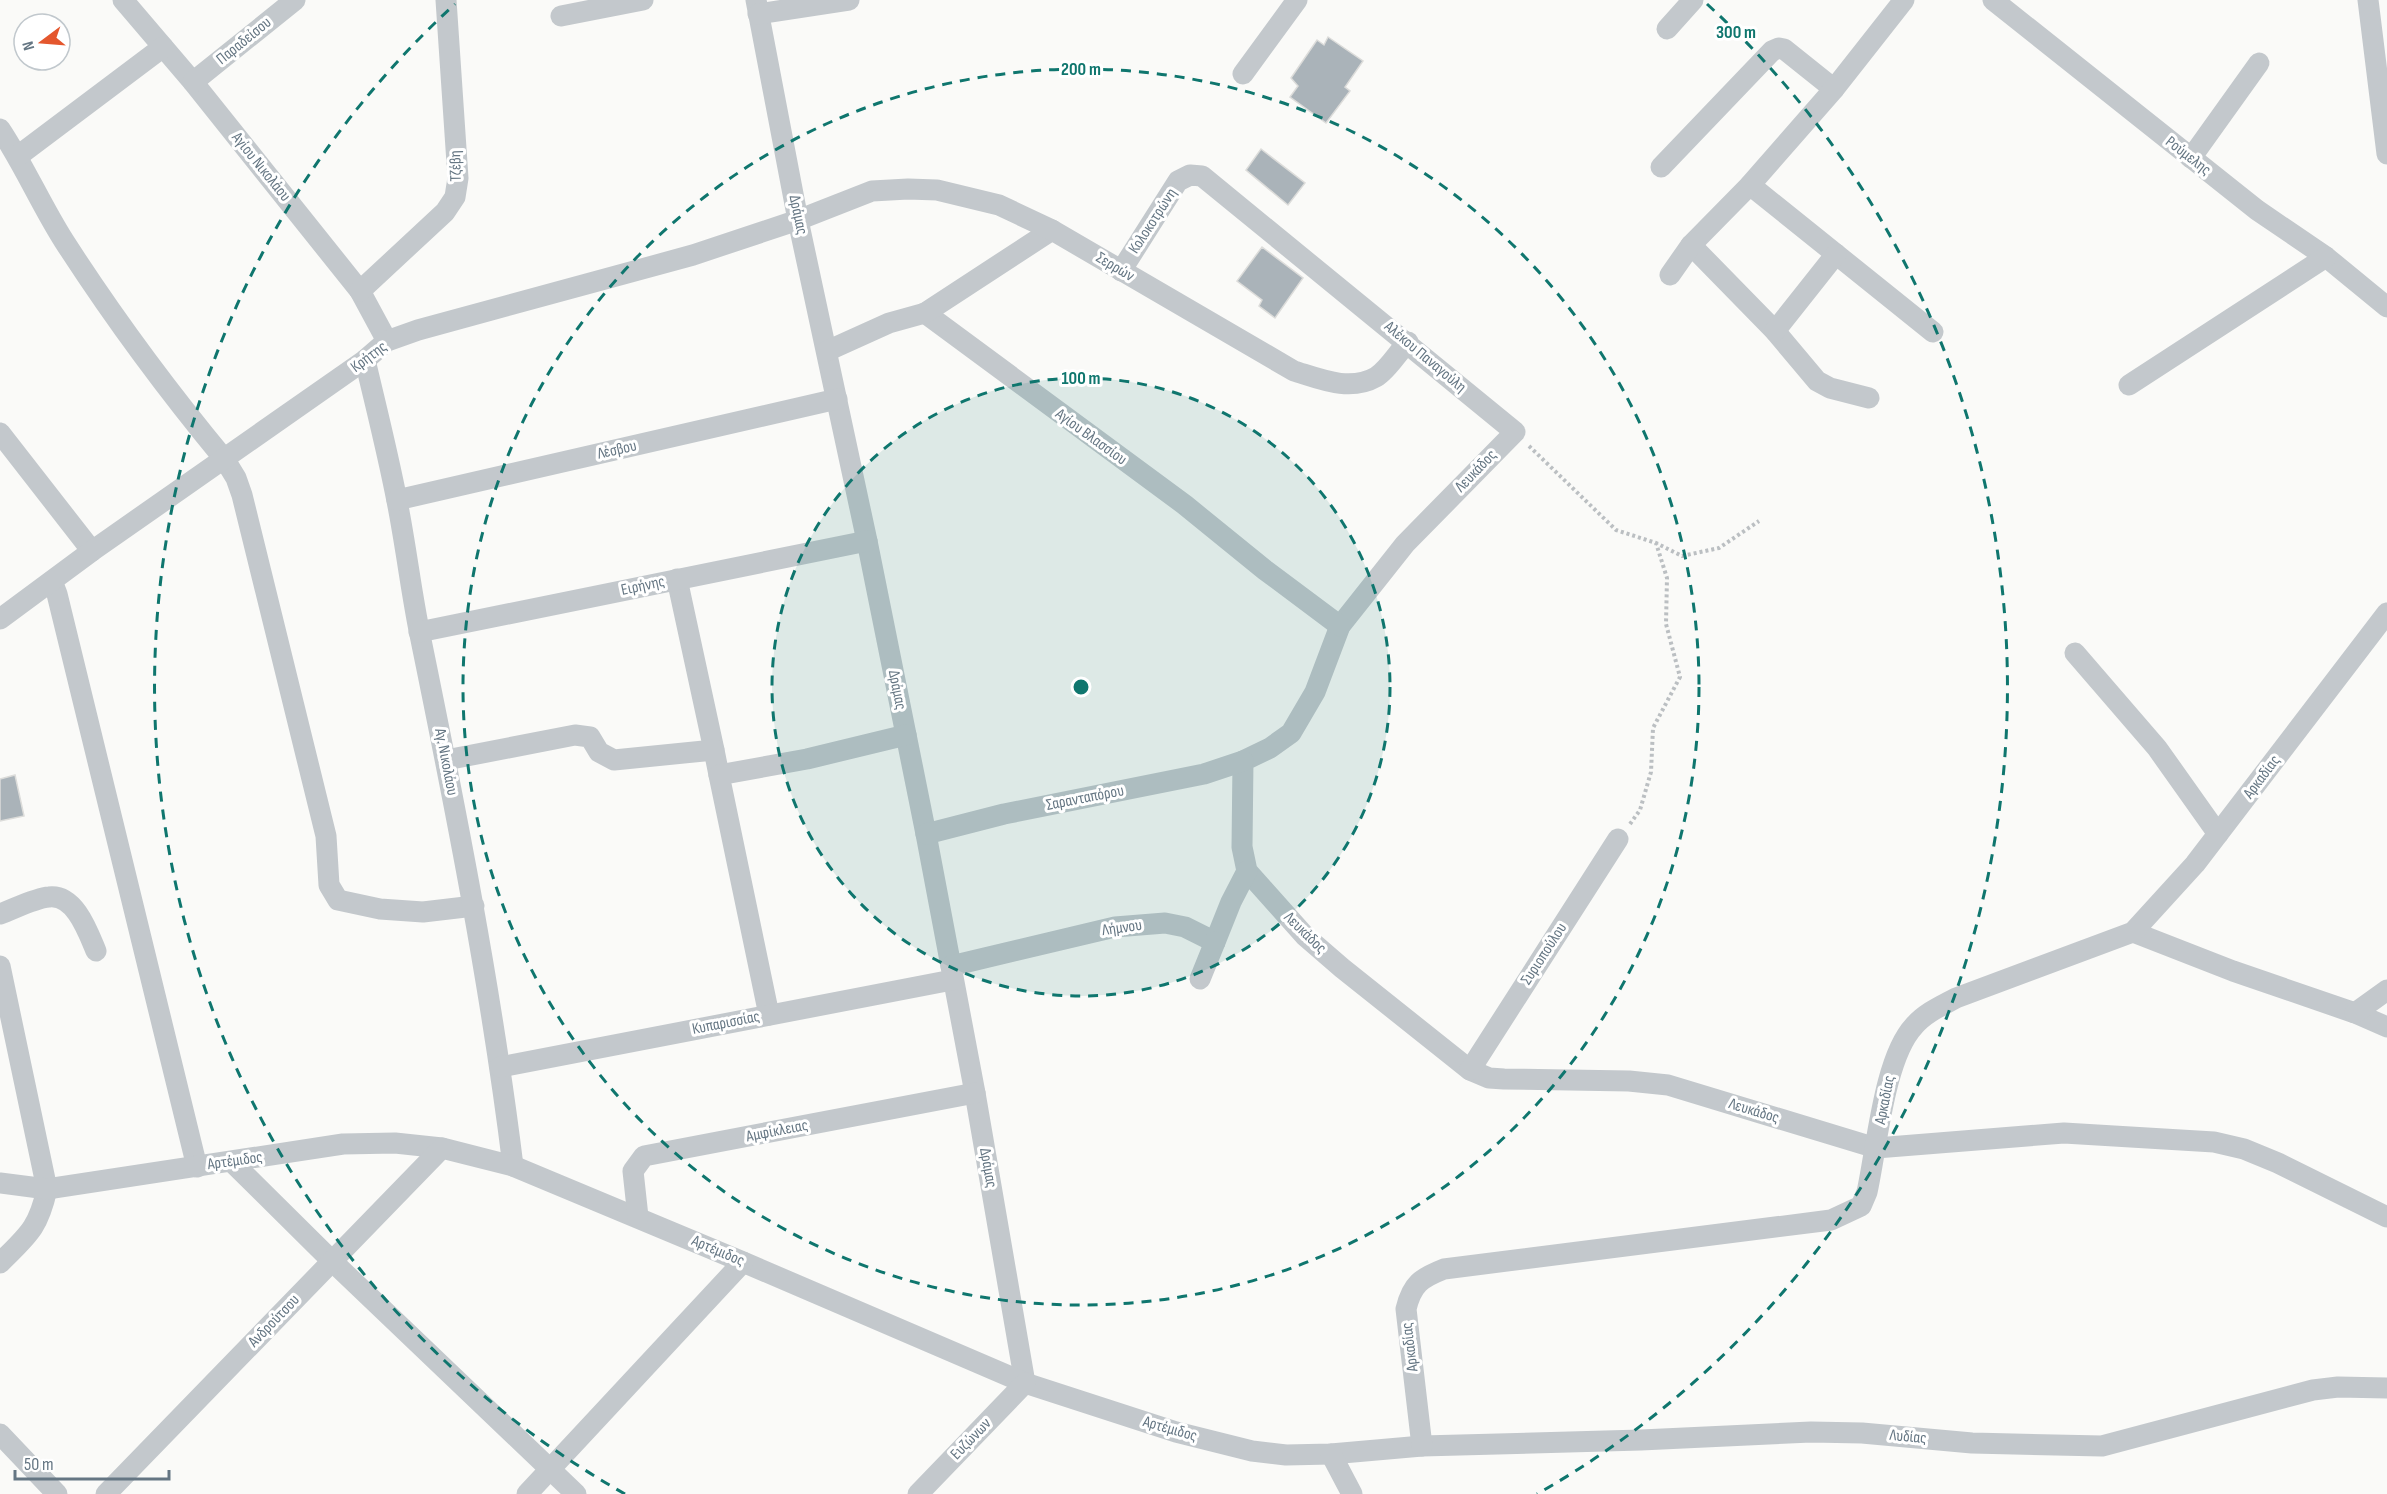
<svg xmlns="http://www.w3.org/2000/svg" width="2387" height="1494" viewBox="0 0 2387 1494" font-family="'Sofia Sans Condensed',sans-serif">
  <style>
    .building { fill: #aab3b9; stroke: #dcdcda; stroke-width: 1.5 }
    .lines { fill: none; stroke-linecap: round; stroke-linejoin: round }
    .path { stroke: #bbbfc2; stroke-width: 4; stroke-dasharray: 3 3; stroke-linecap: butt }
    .minor { stroke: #c3c8cc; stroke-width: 21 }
    .ring { fill: none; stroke: #0f766e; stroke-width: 3; stroke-dasharray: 10 8 }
    .labels { text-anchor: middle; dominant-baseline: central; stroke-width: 6; stroke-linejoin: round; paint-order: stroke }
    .street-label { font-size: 16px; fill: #657683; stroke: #fff }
    .centre { fill: #0f766e; stroke: #fff; stroke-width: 3 }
    .ring-label { font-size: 18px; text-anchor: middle; font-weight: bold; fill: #0f766e; stroke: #fff; stroke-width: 6; stroke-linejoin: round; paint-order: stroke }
  </style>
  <rect width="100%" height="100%" fill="#fafaf8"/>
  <g class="building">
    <polygon points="1328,37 1363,61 1345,87 1350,91 1326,123 1290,97 1298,86 1291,78 1317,40 1324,45"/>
    <polygon points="1261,149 1305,183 1288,205 1246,170"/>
    <polygon points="1262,247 1303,278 1275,318 1259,306 1262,300 1237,281"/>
    <polygon points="15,775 24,816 0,821 0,779"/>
  </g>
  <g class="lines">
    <g class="path">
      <polyline points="1529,446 1616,530 1656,543 1682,556 1719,548 1759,521"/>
      <polyline points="1630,824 1640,810 1651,772 1653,728 1680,677 1666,624 1667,578 1656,543"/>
    </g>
    <g class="minor">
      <polyline points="123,0 193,82 360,291 387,341"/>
      <polyline points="756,0 798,220 867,541 926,834 975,1093 1025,1383"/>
      <polyline points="1993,0 2257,210 2326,257 2387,307"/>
      <polyline points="2368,0 2387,154"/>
      <polyline points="758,14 849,0"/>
      <polyline points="561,16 643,0"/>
      <polyline points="1667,29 1693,0"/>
      <polyline points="1243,74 1297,0"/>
      <polyline points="193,82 295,0"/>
      <path d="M0 129C24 165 41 205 64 241 113 317 167 390 225 460L236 478 242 495 326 836 329 885 338 900 380 909 423 912 474 906"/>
      <polyline points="18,156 163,47"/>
      <polyline points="2191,158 2259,63"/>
      <polyline points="1661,167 1772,51 1779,48 1784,49 1834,89"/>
      <polyline points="1750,185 1933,332"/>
      <polyline points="1691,245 1775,331 1817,381 1830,388 1869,398"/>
      <polyline points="1121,271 1178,181 1190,175 1202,176 1515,432 1405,544 1340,626 1315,692 1291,733 1270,748 1243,761 1242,847 1247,871 1305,936 1342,968 1470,1070 1489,1078 1504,1079 1629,1081 1668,1085 1876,1148 2064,1133 2214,1142 2244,1149 2278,1163 2387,1217"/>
      <polyline points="1670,275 1691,245 1750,185 1834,89 1904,0"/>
      <polyline points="360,291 445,212 455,197 458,178 446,0"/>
      <polyline points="925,313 1185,505 1265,570 1340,626"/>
      <polyline points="1775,331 1836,254"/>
      <polyline points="827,351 889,323 925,313 1052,230"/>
      <path d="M365 360C376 407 388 454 397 501 406 546 411 591 420 635 456 811 491 987 513 1166"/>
      <polyline points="2129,385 2326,257"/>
      <polyline points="0,433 92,551"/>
      <polyline points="397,500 837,399"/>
      <polyline points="677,579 714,750"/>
      <polyline points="52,581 57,594 197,1167"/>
      <path d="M0 619 92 551 365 360 387 341 418 330 693 255 798 220 872 191 908 189 937 190 999 205 1052 230 1294 371C1320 379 1350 392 1376 377 1388 370 1398 352 1408 342"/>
      <polyline points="419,632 867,541"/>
      <polyline points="2075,653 2157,748 2218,834"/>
      <polyline points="446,760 575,735 590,737 599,752 614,760 714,750 719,775"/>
      <polyline points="926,834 1004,814 1204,774 1243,761"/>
      <path d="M0 914C14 909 35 898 49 897 75 894 88 932 96 951"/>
      <polyline points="2133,932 2233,971 2355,1013 2387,1027"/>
      <path d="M0 966 47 1189C38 1229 28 1235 0 1263"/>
      <polyline points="951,966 1115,927 1165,923 1185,927 1215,942 1231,902 1247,871"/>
      <polyline points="1200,979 1215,942"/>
      <polyline points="2355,1013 2387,990"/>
      <polyline points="769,1015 719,775 807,759 906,735"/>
      <polyline points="500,1067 952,980"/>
      <polyline points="1470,1070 1618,839"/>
      <polyline points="232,1162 332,1261 576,1494"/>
      <polyline points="0,1183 47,1189 343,1144 395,1143 442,1148 513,1166 743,1262 1025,1383 1176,1432 1252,1451 1286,1455 1331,1454 1422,1446 1641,1440 1811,1432 1862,1433 1972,1443 2102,1446 2313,1390 2338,1387 2387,1388"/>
      <polyline points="638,1217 633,1171 644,1156 975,1093"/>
      <polyline points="0,1434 57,1494"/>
      <path d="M1422 1446 1406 1309C1412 1284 1421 1278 1444 1269L1831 1220 1861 1206 1867 1192C1877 1147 1884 1058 1914 1026 1925 1013 1941 1006 1956 998L2133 932 2195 864 2387 613"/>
      <polyline points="1331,1454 1352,1494"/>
      <polyline points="106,1494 442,1148"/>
      <polyline points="527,1494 743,1262"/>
      <polyline points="918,1494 1025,1383"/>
    </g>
  </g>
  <circle cx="1081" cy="687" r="309" fill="#0f766e" fill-opacity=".12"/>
  <g class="ring">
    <circle cx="1081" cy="687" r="309"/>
    <circle cx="1081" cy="687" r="618"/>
    <path d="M625 1494A927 927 0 0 1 455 4M1707 4A927 927 0 0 1 1537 1494"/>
  </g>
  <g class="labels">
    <g class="street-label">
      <text transform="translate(244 41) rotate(-39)">Παραδείσου</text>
      <text transform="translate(2188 156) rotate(38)">Ρούμελης</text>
      <text transform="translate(456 166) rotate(-91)">Τζέβη</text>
      <text transform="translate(261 167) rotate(51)">Αγίου Νικολάου</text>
      <text transform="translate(798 215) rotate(78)">Δράμας</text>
      <text transform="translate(1153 221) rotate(-57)">Κολοκοτρώνη</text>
      <text transform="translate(1115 267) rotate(31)">Σερρών</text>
      <text transform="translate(369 357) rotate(-37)">Κρήτης</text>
      <text transform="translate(1425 357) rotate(40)">Αλέκου Παναγούλη</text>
      <text transform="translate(1091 437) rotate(36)">Αγίου Βλασσίου</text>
      <text transform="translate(617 450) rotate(-13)">Λέσβου</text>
      <text transform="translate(1476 471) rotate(-46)">Λευκάδος</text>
      <text transform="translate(643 586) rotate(-12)">Ειρήνης</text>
      <text transform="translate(897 690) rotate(79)">Δράμας</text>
      <text transform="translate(446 762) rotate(79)">Αγ. Νικολάου</text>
      <text transform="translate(2262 777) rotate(-53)">Αρκαδίας</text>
      <text transform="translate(1085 798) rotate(-11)">Σαρανταπόρου</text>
      <text transform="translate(1122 928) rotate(-8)">Λήμνου</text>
      <text transform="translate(1305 933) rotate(44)">Λευκάδος</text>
      <text transform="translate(1544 954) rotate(-57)">Συριοπούλου</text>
      <text transform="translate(726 1023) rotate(-11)">Κυπαρισσίας</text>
      <text transform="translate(1885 1100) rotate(-79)">Αρκαδίας</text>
      <text transform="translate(1754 1111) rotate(17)">Λευκάδος</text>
      <text transform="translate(777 1131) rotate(-11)">Αμφίκλειας</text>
      <text transform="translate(235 1161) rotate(-8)">Αρτέμιδος</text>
      <text transform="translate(988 1168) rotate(80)">Δράμας</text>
      <text transform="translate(718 1251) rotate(23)">Αρτέμιδος</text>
      <text transform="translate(274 1321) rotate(-46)">Ανδρούτσου</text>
      <text transform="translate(1410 1347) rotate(-97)">Αρκαδίας</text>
      <text transform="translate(1170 1429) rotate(16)">Αρτέμιδος</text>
      <text transform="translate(1908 1437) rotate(5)">Λυδίας</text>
      <text transform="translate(971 1439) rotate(-46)">Ευζώνων</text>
    </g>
  </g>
  <circle cx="1081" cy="687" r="9" class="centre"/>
  <g class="ring-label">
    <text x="1736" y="38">300 m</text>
    <text x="1081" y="75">200 m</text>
    <text x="1081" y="384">100 m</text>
  </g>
  <g transform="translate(42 42) rotate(254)"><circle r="28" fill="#ffffff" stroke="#c1c8cd" stroke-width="1.5"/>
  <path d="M0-4.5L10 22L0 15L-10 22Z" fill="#e4572e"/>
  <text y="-9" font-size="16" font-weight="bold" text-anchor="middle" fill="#657683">N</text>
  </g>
  <path d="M15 1470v9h154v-9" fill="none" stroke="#657683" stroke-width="3"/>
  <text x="24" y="1470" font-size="18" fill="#657683" stroke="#ffffff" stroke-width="4.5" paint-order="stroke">50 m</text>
</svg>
